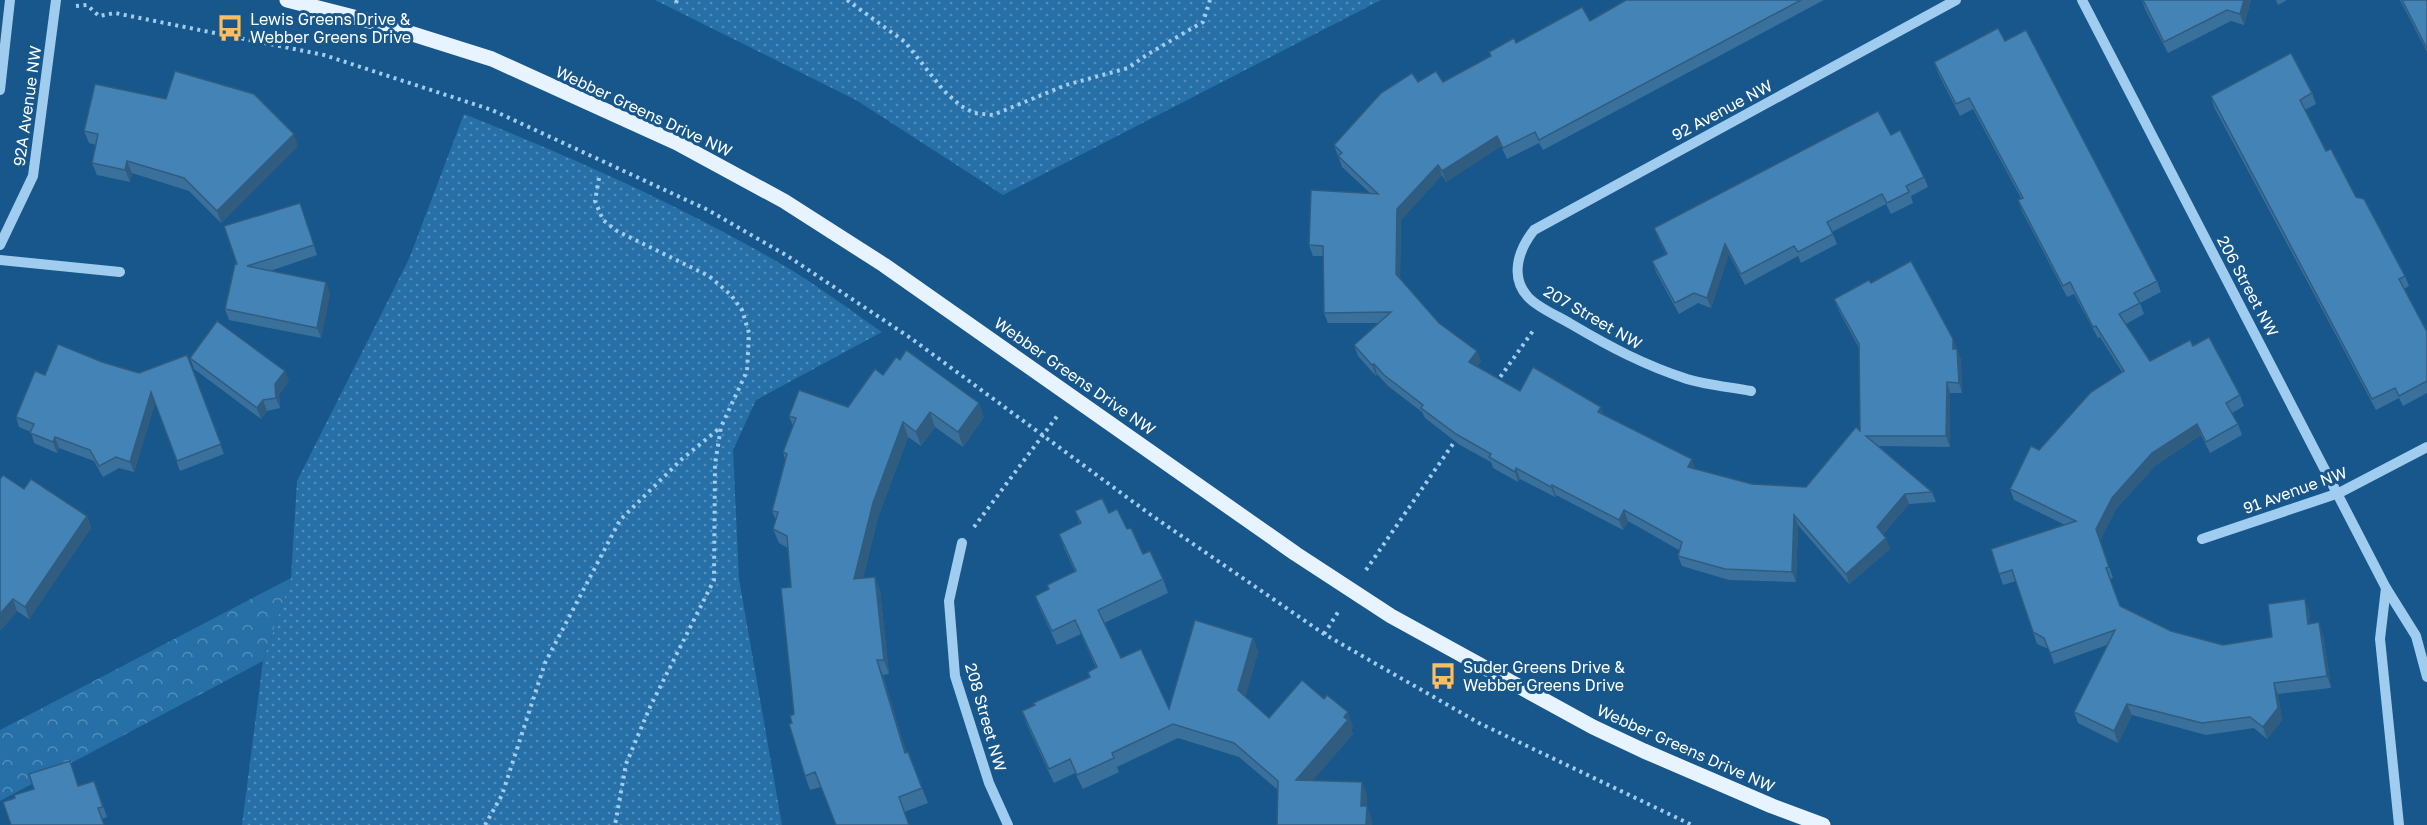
<svg xmlns="http://www.w3.org/2000/svg" width="2427" height="825" viewBox="0 0 2427 825" font-family="'Golos Text',sans-serif">
  <style>
    .grass { fill: url(#grass-dots) }
    .park { fill: url(#park-crowns) }
    .lines { fill: none; stroke-linecap: round; stroke-linejoin: round }
    .path { stroke: #a0cdef; stroke-width: 4; stroke-dasharray: 3 4.5; stroke-linecap: butt }
    .minor { stroke: #a0cdef; stroke-width: 10 }
    .major { stroke: #e7f3ff; stroke-width: 15 }
    .wall { fill: #3a719c }
    .shaded-wall { fill: #305c7f }
    .building { fill: #4483b5; stroke: #305c7f; stroke-width: 1.5 }
    .labels { text-anchor: middle; dominant-baseline: central; stroke-width: 6; stroke-linejoin: round; paint-order: stroke }
    .poi-label { font-size: 16px; fill: #fff; stroke: #17578b; text-anchor: start }
    .street-label { font-size: 16px; fill: #fff; stroke: #17578b }
  </style>
  <defs>
    <pattern id="grass-dots" width="8" height="8" patternUnits="userSpaceOnUse" patternTransform="scale(1.5)"><rect width="8" height="8" fill="#2670a7"/><path d="M2 2h.1M6 6h.1" fill="none" stroke="#518db9" stroke-width="1.8" stroke-linecap="round"/></pattern>
    <pattern id="park-crowns" width="20" height="18" patternUnits="userSpaceOnUse" patternTransform="scale(1.5)"><rect width="20" height="18" fill="#2670a7"/><path d="M2 6a3 3 0 1 1 6 0M12 15a3 3 0 1 1 6 0" fill="none" stroke="#518db9"/></pattern>
  </defs>
  <rect width="100%" height="100%" fill="#17578b"/>
  <g class="grass">
    <polygon points="655,0 1381,0 1003,195 856,100"/>
    <path d="M464 114C571 157 676 203 776 261 813 282 847 308 882 332L756 400 733 450 739 579 782 825H242L263 661 291 578 297 481 409 259Z"/>
  </g>
  <polygon class="park" points="291,578 263,661 0,801 0,730"/>
  <g class="lines">
    <g class="path">
      <polyline points="847,0 905,42 944,91 961,106 974,113 993,115 1066,85 1128,68 1148,54 1203,22 1210,0"/>
      <polyline points="676,3 677,0"/>
      <polyline points="76,6 87,5 99,16 115,13 324,55 492,110 708,210 786,255 912,339 1151,515 1324,634 1479,723 1692,825"/>
      <polyline points="599,178 595,201 603,220 617,231 709,276 731,295 742,310 749,333 747,371 721,427 715,464 714,580 650,707 626,764 615,825"/>
      <polyline points="1496,383 1535,328"/>
      <polyline points="974,527 1058,415"/>
      <polyline points="1366,570 1457,438"/>
      <polyline points="1324,634 1340,609"/>
      <polyline points="485,825 502,795 545,663 620,520 682,459 721,427"/>
    </g>
    <g class="minor">
      <polyline points="2082,0 2386,588 2416,636 2427,677"/>
      <polyline points="0,90 10,0"/>
      <polyline points="0,245 33,176 56,0"/>
      <polyline points="0,260 120,272"/>
      <path d="M1751 391C1730 387 1707 385 1687 379 1644 365 1610 347 1571 324 1558 316 1538 308 1528 297 1509 276 1519 249 1534 230L1956 0"/>
      <polyline points="2202,539 2339,493 2427,447"/>
      <polyline points="962,543 949,601 955,676 989,783 1008,825"/>
      <polyline points="2386,588 2380,639 2399,825"/>
    </g>
    <polyline class="major" points="287,0 381,24 492,59 677,143 784,201 884,265 1296,554 1391,616 1593,727 1644,751 1772,806 1823,825"/>
  </g>
  <g class="wall">
    <polygon points="1626,0 1824,0 1543,150 1539,143 1507,159 1501,146 1446,182 1442,175 1401,220 1400,279 1439,323 1481,361 1477,367 1520,391 1604,415 1695,469 1752,484 1806,487 1860,431 1859,348 1838,309 1834,299 1871,283 1957,349 1961,360 1962,393 1950,393 1950,447 1879,446 1932,492 1936,502 1909,504 1883,534 1890,549 1849,584 1798,525 1796,582 1729,580 1682,566 1678,556 1679,550 1628,521 1623,530 1556,495 1555,497 1520,479 1518,482 1493,468 1491,462 1460,445 1425,418 1422,412 1388,386 1377,374 1376,376 1358,356 1354,345 1379,323 1328,323 1324,313 1323,256 1313,256 1309,245 1370,193 1342,167 1334,145 1418,82 1443,82 1491,57 1489,52 1590,21"/>
    <polygon points="2142,0 2251,0 2244,25 2231,21 2168,53 2145,9"/>
    <polygon points="2276,0 2287,0 2278,5"/>
    <polygon points="2400,0 2427,0 2427,52"/>
    <polygon points="2005,41 2157,281 2161,292 2140,303 2144,314 2126,324 2150,361 2193,346 2240,395 2244,406 2232,413 2238,424 2242,435 2210,453 2201,435 2156,465 2116,509 2100,540 2113,578 2110,579 2120,606 2171,631 2223,645 2272,637 2309,610 2310,624 2323,634 2331,688 2278,694 2282,720 2267,739 2254,728 2206,735 2132,715 2118,743 2078,723 2074,712 2107,645 2054,664 2049,649 2037,644 2016,581 2003,585 1991,549 2065,525 2014,500 2010,489 2039,450 2122,372 2100,337 2098,338 2074,294 2067,297 2022,211 2018,200 2021,198 1973,109 1960,116 1938,73 1934,62"/>
    <polygon points="2312,93 2316,104 2305,110 2326,151 2356,197 2405,276 2409,286 2404,289 2426,330 2427,330 2427,393 2403,406 2399,398 2376,410 2214,107 2211,96"/>
    <polygon points="84,131 298,146 221,223 189,191 132,173 130,182 97,175 92,163 96,145 89,143"/>
    <polygon points="1891,135 1924,177 1928,187 1911,196 1913,203 1891,214 1886,204 1832,232 1837,244 1801,263 1798,256 1745,285 1729,254 1711,308 1698,303 1679,314 1656,272 1652,261 1666,254 1658,238 1654,228"/>
    <polygon points="300,203 317,255 270,271 330,293 321,338 229,320 225,309 237,264"/>
    <polygon points="187,355 224,454 180,471 155,403 134,472 119,468 103,477 94,461 59,448 57,453 34,443 31,432 19,427 16,417 45,375 102,362 139,373"/>
    <polygon points="190,358 289,381 279,395 280,408 267,411 261,419 194,369"/>
    <polygon points="883,375 984,417 963,447 935,427 921,446 908,437 878,517 863,578 875,577 880,591 889,674 883,675 906,752 908,752 928,803 904,812 821,787 810,790 805,776 792,723 794,714 791,587 788,548 779,543 773,529 776,520 772,511 785,459 783,452 793,426 789,416 848,407"/>
    <polygon points="24,489 87,516 91,528 29,619 17,611 0,631"/>
    <polygon points="1075,511 1109,513 1127,529 1143,554 1163,579 1168,593 1104,623 1121,658 1169,709 1253,638 1258,652 1245,697 1269,718 1353,726 1351,729 1353,734 1312,781 1362,782 1367,796 1366,806 1372,820 1278,790 1239,757 1178,738 1117,767 1119,772 1083,789 1075,773 1054,783 1027,725 1022,711 1089,677 1088,672 1096,668 1081,634 1057,645 1040,609 1035,596 1048,589 1075,572 1064,548 1059,534 1080,524"/>
    <polygon points="78,786 98,791 107,817 102,819 104,825 11,825"/>
  </g>
  <g class="shaded-wall">
    <polygon points="2244,0 2251,0 2244,25 2240,14"/>
    <polygon points="294,134 298,146 221,223 217,211"/>
    <polygon points="1497,136 1501,146 1446,182 1442,171"/>
    <polygon points="127,161 132,173 130,182 125,170"/>
    <polygon points="1438,165 1442,175 1401,220 1400,285 1396,274 1397,209"/>
    <polygon points="1725,244 1729,254 1711,308 1707,298"/>
    <polygon points="326,282 330,293 321,338 317,328"/>
    <polygon points="1953,339 1957,349 1953,349"/>
    <polygon points="1957,349 1961,360 1962,393 1959,383"/>
    <polygon points="1477,351 1481,361 1473,373 1469,362"/>
    <polygon points="1374,364 1377,374 1376,376 1372,365"/>
    <polygon points="285,371 289,381 279,395 280,408 276,398 275,384"/>
    <polygon points="1947,382 1950,393 1950,447 1946,436"/>
    <polygon points="151,392 155,403 134,472 130,462"/>
    <polygon points="263,400 267,411 261,419 257,408"/>
    <polygon points="979,403 984,417 963,447 958,432"/>
    <polygon points="1601,407 1605,418 1598,412"/>
    <polygon points="930,412 935,427 921,446 916,432"/>
    <polygon points="903,422 908,437 878,517 859,594 854,579 873,503"/>
    <polygon points="2197,424 2201,435 2156,465 2116,509 2100,540 2113,578 2096,529 2112,498 2152,453"/>
    <polygon points="55,437 59,448 57,453 53,442"/>
    <polygon points="1692,459 1696,470 1688,467"/>
    <polygon points="1516,468 1520,479 1518,482 1515,472"/>
    <polygon points="1552,485 1556,495 1555,497 1551,487"/>
    <polygon points="1905,494 1909,504 1880,537 1877,527"/>
    <polygon points="1624,510 1628,521 1623,530 1619,520"/>
    <polygon points="1794,515 1798,525 1796,582 1792,572"/>
    <polygon points="87,516 91,528 29,619 25,607"/>
    <polygon points="1886,538 1890,549 1849,584 1846,574"/>
    <polygon points="875,577 880,591 889,674 884,660"/>
    <polygon points="13,599 17,611 0,631 0,614"/>
    <polygon points="2305,599 2309,610 2312,635 2308,624"/>
    <polygon points="2319,622 2323,634 2331,688 2327,676"/>
    <polygon points="1253,638 1258,652 1243,704 1238,690"/>
    <polygon points="877,660 883,675 911,767 905,753"/>
    <polygon points="2274,683 2278,694 2282,720 2267,739 2263,727"/>
    <polygon points="2127,704 2132,715 2118,743 2114,731"/>
    <polygon points="1348,712 1353,726 1351,729 1353,734 1301,794 1296,780"/>
    <polygon points="1362,782 1367,796 1366,820 1361,806"/>
    <polygon points="1367,806 1372,820 1372,825 1366,825"/>
  </g>
  <g class="building">
    <polygon points="1626,0 1801,0 1539,140 1535,132 1503,148 1497,136 1442,171 1438,165 1397,209 1396,274 1439,323 1477,351 1469,362 1520,391 1533,367 1601,407 1598,412 1692,459 1688,467 1752,484 1806,487 1856,427 1860,431 1859,344 1834,299 1869,280 1871,283 1911,261 1953,339 1953,349 1957,349 1959,383 1947,382 1946,436 1866,436 1932,492 1905,494 1877,527 1886,538 1846,574 1794,515 1792,572 1725,569 1678,556 1682,542 1624,510 1619,520 1552,485 1551,487 1516,468 1515,472 1489,457 1491,454 1456,434 1421,408 1423,405 1384,375 1374,364 1372,365 1354,345 1391,312 1324,313 1323,246 1309,245 1311,190 1378,194 1338,156 1342,153 1334,145 1381,93 1412,73 1418,82 1436,71 1443,82 1491,56 1489,52 1514,38 1516,43 1582,7 1590,21"/>
    <polygon points="2143,0 2244,0 2240,14 2227,10 2164,42"/>
    <polygon points="2402,0 2427,0 2427,49"/>
    <polygon points="1998,28 2005,41 2026,30 2157,281 2134,293 2140,303 2119,314 2150,361 2190,340 2193,346 2209,337 2240,395 2226,403 2238,424 2206,442 2197,424 2152,453 2112,498 2096,529 2109,567 2106,568 2120,606 2171,631 2223,645 2272,637 2268,604 2305,599 2308,624 2319,622 2327,676 2274,683 2278,708 2263,727 2250,717 2202,723 2127,704 2114,731 2074,712 2115,630 2050,653 2044,638 2033,632 2012,570 1999,574 1991,549 2076,521 2010,489 2031,446 2039,450 2091,392 2124,371 2096,326 2093,327 2070,282 2063,286 2018,200 2023,198 1969,98 1956,104 1934,62"/>
    <polygon points="2291,53 2312,93 2300,100 2326,151 2331,149 2356,197 2364,199 2405,276 2399,279 2426,330 2427,330 2427,381 2399,396 2395,388 2372,399 2211,96"/>
    <polygon points="175,71 254,94 294,134 217,211 184,178 127,161 125,170 92,163 98,134 84,131 95,84 166,99"/>
    <polygon points="1878,111 1891,135 1900,130 1924,177 1906,186 1909,192 1887,203 1882,194 1827,222 1833,234 1798,252 1794,246 1741,274 1725,244 1707,298 1694,293 1675,303 1652,261 1667,254 1654,228"/>
    <polygon points="300,203 314,245 247,266 326,282 317,328 225,309 235,264 237,264 224,226"/>
    <polygon points="217,321 285,371 275,384 276,398 263,400 257,408 190,358"/>
    <polygon points="58,344 102,362 139,373 187,355 221,444 177,461 151,392 130,462 116,457 99,466 90,450 55,437 53,442 30,433 34,424 16,417 35,371 45,375"/>
    <polygon points="906,350 979,403 958,432 930,412 916,432 903,422 873,503 854,579 875,577 884,660 877,660 905,753 908,752 922,788 899,797 909,825 836,825 815,772 805,776 789,724 792,723 790,716 794,714 781,588 791,587 787,536 773,529 778,512 772,511 787,454 783,452 796,418 789,416 799,390 848,407 875,369 883,375 896,357 900,360"/>
    <polygon points="3,475 24,489 31,479 87,516 25,607 13,599 0,614 0,479"/>
    <polygon points="1102,498 1109,513 1117,509 1127,529 1131,528 1143,554 1150,551 1163,579 1098,610 1121,658 1141,649 1169,709 1195,620 1253,638 1238,690 1269,718 1302,680 1324,699 1327,695 1348,712 1344,717 1348,720 1296,780 1362,782 1361,806 1367,806 1366,825 1277,825 1278,781 1234,743 1173,724 1112,753 1114,758 1077,775 1070,759 1049,769 1022,711 1035,705 1033,703 1090,677 1088,672 1097,667 1075,620 1052,631 1035,596 1049,589 1047,585 1076,571 1059,534 1081,523 1075,511"/>
    <polygon points="70,761 78,786 94,781 103,807 98,808 104,825 11,825 3,802 15,798 14,795 34,789 29,774"/>
  </g>
  <defs>
    <symbol id="bus-bare" viewBox="-9 -9 18 18"><path d="M-5-6H5V4H4V6H2V4H-2V6H-4V4H-5ZM-3.5-4V0h7V-4ZM-3.5 1.2v1.5H-2V1.2ZM2 1.2v1.5H3.5V1.2Z" fill="#ffbd5d" stroke="#17578b" stroke-width="2.5" paint-order="stroke"/></symbol>
  </defs>
  <g fill-rule="evenodd">
    <use href="#bus-bare" x="211" y="9" width="38" height="38"/>
    <use href="#bus-bare" x="1424" y="657" width="38" height="38"/>
  </g>
  <g class="labels">
    <g class="poi-label">
      <text x="250" y="19">Lewis Greens Drive &amp;<tspan x="250" dy="18">Webber Greens Drive</tspan></text>
      <text x="1463" y="667">Suder Greens Drive &amp;<tspan x="1463" dy="18">Webber Greens Drive</tspan></text>
    </g>
    <g class="street-label">
      <text transform="translate(27 106) rotate(-82)">92A Avenue NW</text>
      <text transform="translate(1722 110) rotate(-28)">92 Avenue NW</text>
      <text transform="translate(644 111) rotate(25)">Webber Greens Drive NW</text>
      <text transform="translate(2248 286) rotate(62)">206 Street NW</text>
      <text transform="translate(1593 317) rotate(30)">207 Street NW</text>
      <text transform="translate(1075 376) rotate(35)">Webber Greens Drive NW</text>
      <text transform="translate(2295 490) rotate(-20)">91 Avenue NW</text>
      <text transform="translate(986 717) rotate(74)">208 Street NW</text>
      <text transform="translate(1686 748) rotate(24)">Webber Greens Drive NW</text>
    </g>
  </g>
</svg>
